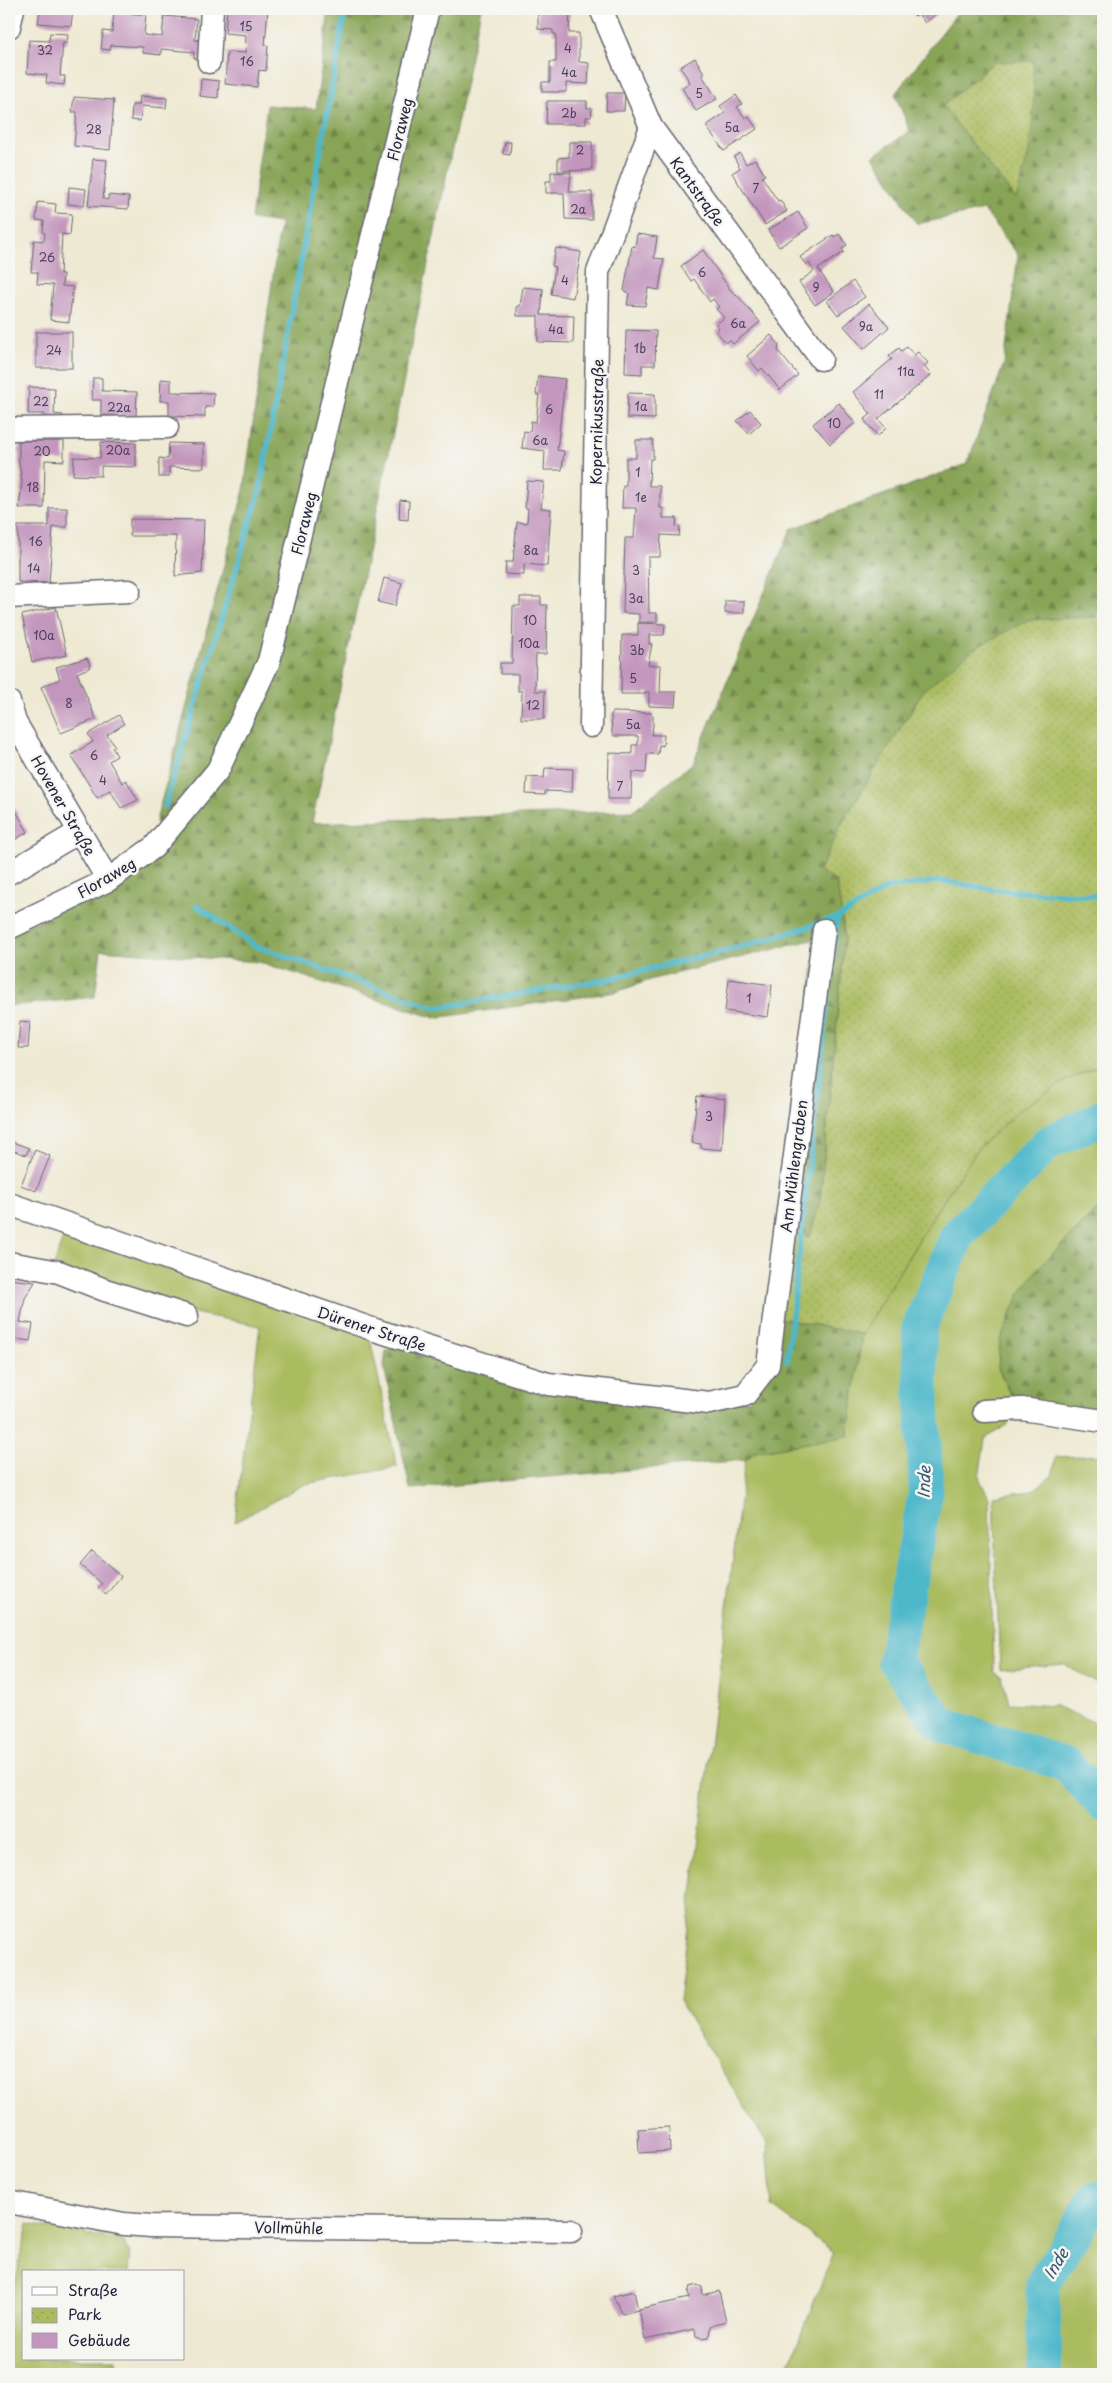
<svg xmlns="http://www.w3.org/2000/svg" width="1112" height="2383" viewBox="0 0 1112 2383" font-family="'Playpen Sans',sans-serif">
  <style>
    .grass { fill: #abbc60; stroke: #666f4e }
    .forest { fill: url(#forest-firs); stroke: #556348 }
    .park { fill: url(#park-dots); stroke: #666f4e }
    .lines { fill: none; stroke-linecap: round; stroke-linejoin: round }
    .stream { stroke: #4db8ca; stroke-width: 5.5 }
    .river { stroke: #4db8ca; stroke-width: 35 }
    .building { fill: #c396bd }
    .minor-casing { stroke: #696870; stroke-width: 25 }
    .minor { stroke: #fff; stroke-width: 22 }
    .labels { text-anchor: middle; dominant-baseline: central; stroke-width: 5; stroke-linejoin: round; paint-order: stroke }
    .number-label { font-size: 12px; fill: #4a3f5c }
    .street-label { font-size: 15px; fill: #22223b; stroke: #f6f6f2 }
    .water-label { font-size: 16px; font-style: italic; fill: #31566d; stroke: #f6f6f2 }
  </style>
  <defs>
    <pattern id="forest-firs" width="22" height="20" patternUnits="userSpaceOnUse" patternTransform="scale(1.25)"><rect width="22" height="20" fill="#88a456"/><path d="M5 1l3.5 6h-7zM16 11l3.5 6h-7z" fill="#6f8548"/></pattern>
    <pattern id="park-dots" width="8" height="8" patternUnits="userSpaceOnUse" patternTransform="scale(1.25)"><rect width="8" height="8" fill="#abbc60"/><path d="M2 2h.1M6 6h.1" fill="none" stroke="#93a154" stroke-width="1.8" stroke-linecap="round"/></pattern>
  </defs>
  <rect width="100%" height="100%" fill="#f6f6f2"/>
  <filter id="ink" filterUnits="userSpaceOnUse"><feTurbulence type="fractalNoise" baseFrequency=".02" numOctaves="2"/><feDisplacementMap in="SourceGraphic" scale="10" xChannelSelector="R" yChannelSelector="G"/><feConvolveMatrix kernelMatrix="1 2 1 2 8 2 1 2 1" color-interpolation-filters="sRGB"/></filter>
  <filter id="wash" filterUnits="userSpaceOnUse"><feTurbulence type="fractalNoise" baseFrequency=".0096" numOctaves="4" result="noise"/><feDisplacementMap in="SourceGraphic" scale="20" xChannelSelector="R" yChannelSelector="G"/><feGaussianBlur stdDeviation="1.12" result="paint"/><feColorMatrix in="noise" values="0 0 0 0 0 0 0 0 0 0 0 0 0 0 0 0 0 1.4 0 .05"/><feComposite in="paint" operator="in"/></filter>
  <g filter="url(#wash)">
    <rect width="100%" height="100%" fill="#eee9d2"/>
    <g class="grass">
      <polygon points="1103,1064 1103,1204 1040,1266 1000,1341 998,1368 1013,1401 1008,1424 985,1439 979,1478 989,1498 994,1672 1002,1677 1009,1703 1055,1706 1103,1726 1103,2374 785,2374 834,2252 772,2207 767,2143 679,2001 745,1460 755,1452 848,1435 862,1334 935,1213 978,1149 1019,1110 1065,1081"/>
      <polygon points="65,1231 369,1333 397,1467 305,1484 235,1522 260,1326 189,1312 54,1266"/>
      <polygon points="1103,1455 1103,1687 1064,1664 1000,1670 993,1496 1032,1491 1052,1476 1056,1457"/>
      <polygon points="28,2224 121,2240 130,2253 128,2272 24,2272 24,2359 116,2359 114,2374 9,2374 9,2311"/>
    </g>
    <g class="forest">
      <polygon points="329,9 481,9 312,823 632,811 693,763 791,529 967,464 1004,364 1018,255 984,210 917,224 873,156 910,131 895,94 960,9 1103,9 1103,610 1096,617 1028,620 924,690 842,823 819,871 837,882 845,937 820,1201 810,1236 788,1235 816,939 653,979 616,992 435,1018 259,962 101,950 95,997 9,1006 9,934 109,889 169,850 156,821 244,490 280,223 251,219 267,105 316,109"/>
      <polygon points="1103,1204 1103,1414 1013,1401 998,1368 1000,1341 1019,1295 1040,1266"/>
      <polygon points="779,1318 862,1334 848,1436 755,1452 745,1460 410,1489 384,1366 386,1351 402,1343 546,1389 749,1400"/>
    </g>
    <g class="park">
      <polygon points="1033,61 1034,106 1029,152 1016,199 943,106 994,62"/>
      <polygon points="1096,617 1103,621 1103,1064 1065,1081 1019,1110 978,1149 935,1213 862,1334 779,1318 788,1235 810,1236 820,1201 845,937 837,882 819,871 842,823 924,690 972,650 1028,620"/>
    </g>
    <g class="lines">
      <g class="stream">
        <polyline points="165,806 260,490 346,9"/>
        <polyline points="197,906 256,946 436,1008 609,979 748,945 837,918"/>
        <polyline points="787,1361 837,918 887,888 940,881 1005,891 1103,896"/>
      </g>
      <g class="river">
        <polyline points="1103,1117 1048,1143 957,1236 919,1328 926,1489 895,1661 941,1724 1066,1764 1103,1804"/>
        <polyline points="1045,2374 1043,2283 1095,2199 1103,2198"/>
      </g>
    </g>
    <g id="blocks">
      <g class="building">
        <polygon points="40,9 73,9 71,26 38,23"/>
        <polygon points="227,9 268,9 265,45 268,46 266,71 259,70 257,87 225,84 227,52 245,53 246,35 225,33"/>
        <polygon points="538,9 570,9 569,33 579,33 579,62 589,63 588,84 566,83 566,92 542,92 542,82 550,82 550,62 556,62 556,34 553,34 553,30 538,29"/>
        <polygon points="909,9 943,9 925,23 918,14 915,16"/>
        <polygon points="114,12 146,15 144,35 162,37 164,16 197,19 195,40 204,41 203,59 194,58 194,52 161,49 161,55 143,53 143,47 111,45 110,50 101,49 103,31 112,32"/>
        <polygon points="50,33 68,34 67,43 63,43 60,76 65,76 64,85 46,83 47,75 27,73 29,40 49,41"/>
        <polygon points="695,58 704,73 702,75 717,99 696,111 682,88 690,82 680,67"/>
        <polygon points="201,79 219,81 218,98 200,96"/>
        <polygon points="607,93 625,93 624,111 606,111"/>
        <polygon points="736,95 742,104 737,107 745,118 748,116 757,129 724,151 706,126 725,113 720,106"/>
        <polygon points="140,96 167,98 166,108 142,106 140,121 131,120 132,105 139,105"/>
        <polygon points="74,97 114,100 110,150 74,146 77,112 72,112"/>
        <polygon points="547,101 587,101 587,108 592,108 591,117 586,117 586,124 546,124"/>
        <polygon points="505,142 511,142 510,155 503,154"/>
        <polygon points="569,142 592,142 592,170 558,171 558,158 569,157"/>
        <polygon points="740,153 746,164 755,159 765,175 762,177 778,201 780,200 787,211 765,225 732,173 740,168 734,157"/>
        <polygon points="93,159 107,160 103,199 108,200 108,195 129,197 128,209 88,206"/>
        <polygon points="551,172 571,173 569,192 592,192 592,220 565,219 564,193 546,193 546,181 551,181"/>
        <polygon points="69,187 86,189 84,206 68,204"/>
        <polygon points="38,202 56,204 55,213 72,214 70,235 62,234 60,274 63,274 62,286 73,287 69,322 50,320 53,285 37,284 38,272 31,272 34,240 44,241 45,233 43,232 44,221 36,220"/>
        <polygon points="798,212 808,228 779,247 768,230"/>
        <polygon points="637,234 657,237 654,258 664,259 659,290 648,288 645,306 627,305 629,293 624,291 632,246 635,247"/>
        <polygon points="839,234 847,245 842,249 844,252 818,269 834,292 815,305 799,282 814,271 809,263 806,265 800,257 833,235 834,237"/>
        <polygon points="556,248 581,252 573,298 551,294 555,267 552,266"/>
        <polygon points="703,250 729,288 736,296 737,295 760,322 733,344 730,340 726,343 716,331 719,328 716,324 724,318 716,309 719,307 713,299 710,302 694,279 691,281 681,266"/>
        <polygon points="853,281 865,297 838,315 827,301"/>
        <polygon points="523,287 543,289 541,315 574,316 573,343 538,342 538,316 517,316 517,306 520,306"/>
        <polygon points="869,304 889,327 864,349 844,326"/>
        <polygon points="626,330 656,331 655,365 642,365 642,374 625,373"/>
        <rect x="36" y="332" width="36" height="36"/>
        <polygon points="771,335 779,345 778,351 798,375 780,390 762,368 759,371 747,356"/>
        <polygon points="907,347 914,355 918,352 928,363 924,366 931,375 878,419 886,428 878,436 864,420 871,414 853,392 892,359 889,356 899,348 901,351"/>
        <polygon points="538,376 565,379 557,450 564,451 562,470 544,470 545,451 522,448 524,431 530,432 531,421 536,422 539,395 536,395"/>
        <polygon points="93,378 102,378 102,391 137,392 136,416 101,415 101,400 92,400"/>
        <polygon points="161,379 171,380 171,392 214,393 213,407 205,407 205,417 169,416 169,401 160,401"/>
        <polygon points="29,387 55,388 54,414 63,415 62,424 42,423 45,414 28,414"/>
        <polygon points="628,393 655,394 655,419 627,418"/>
        <polygon points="839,403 855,423 830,444 813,424"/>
        <polygon points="750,410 761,423 749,434 737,421"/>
        <polygon points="636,440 653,440 653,459 650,459 649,486 660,486 660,508 663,508 663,518 677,518 676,526 680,527 679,536 661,535 660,557 648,557 649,613 657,613 657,622 639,622 639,614 623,613 625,538 634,538 636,508 622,508 623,486 626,486 626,458 636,458"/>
        <polygon points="19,441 64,441 64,461 45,460 44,508 19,508 22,482 19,462"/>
        <polygon points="101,442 136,443 136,467 101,466 101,476 73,475 74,457 100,458"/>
        <polygon points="169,443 204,444 204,468 169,467 169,477 159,477 159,458 168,459"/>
        <polygon points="527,481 544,482 541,508 551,509 547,566 524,564 524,575 505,574 506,562 513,562 517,522 527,523 528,508 525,508"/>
        <polygon points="400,500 409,501 408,520 399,519"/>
        <polygon points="49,508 67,508 67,527 53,527 49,583 18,582 18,526 49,526"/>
        <polygon points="130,519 204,520 202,573 175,576 176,536 130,536"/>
        <polygon points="384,578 402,583 395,606 378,602"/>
        <polygon points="520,597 541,597 541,605 547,605 546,654 536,654 535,691 545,691 544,719 521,719 522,691 518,691 518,674 500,674 500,663 512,663 513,606 520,606"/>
        <rect x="725" y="601" width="19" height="12"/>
        <polygon points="56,607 67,655 32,662 22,615"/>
        <polygon points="638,623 665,624 664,635 649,635 649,644 652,644 648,665 661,665 660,692 676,692 675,707 649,706 649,692 645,692 645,694 621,694 622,635 638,635"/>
        <polygon points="87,658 91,667 77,673 96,719 61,733 41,687 60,679 56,667"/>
        <polygon points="613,712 651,713 653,715 653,726 651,735 664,735 663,746 659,745 658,754 647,754 646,773 632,772 631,799 608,799 609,753 632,754 632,745 638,745 638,736 614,736 612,733 611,715"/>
        <polygon points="119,715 124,724 107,735 115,746 112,747 117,756 109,761 122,783 126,780 138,800 121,808 110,790 97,798 71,755 93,742 88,734"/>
        <polygon points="545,768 573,769 572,792 545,791 545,795 526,794 527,777 544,778"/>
        <polygon points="9,799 28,832 9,843"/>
        <polygon points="729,979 772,985 768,1017 725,1011"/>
        <polygon points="20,1021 30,1022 28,1048 18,1048"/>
        <polygon points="697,1096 725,1099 722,1150 701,1148 701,1144 692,1143"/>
        <polygon points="9,1141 29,1148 26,1155 9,1149"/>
        <polygon points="35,1150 50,1156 36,1191 21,1185"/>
        <polygon points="9,1279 35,1282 25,1298 20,1322 33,1324 30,1341 9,1338"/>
        <polygon points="92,1551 121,1576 106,1595 98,1588 102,1584 80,1565"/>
        <polygon points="669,2127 670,2151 639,2153 638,2129"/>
        <polygon points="697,2285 702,2287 703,2295 719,2291 726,2322 710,2326 709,2337 702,2338 696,2336 695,2329 645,2340 639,2309 689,2298 688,2293 690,2287"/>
        <polygon points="634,2291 638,2310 622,2314 613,2296"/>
      </g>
    </g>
  </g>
  <g filter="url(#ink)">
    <use href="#blocks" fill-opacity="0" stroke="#696870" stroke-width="1"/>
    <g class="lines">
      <defs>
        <g id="minor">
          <polyline points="601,9 651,127 821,359"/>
          <polyline points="9,27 13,9"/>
          <polyline points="209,62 212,9"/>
          <polyline points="9,429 167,427"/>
          <polyline points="9,597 129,591"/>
          <polyline points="9,702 15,722 108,880"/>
          <polyline points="591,726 598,272 651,127"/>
          <polyline points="9,873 79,832"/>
          <polyline points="9,928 108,880 154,847 218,770 269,661 428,9"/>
          <polyline points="9,1204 375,1330 548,1384 709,1403 745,1395 768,1365 824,930"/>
          <polyline points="9,1263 59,1272 105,1290 187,1316"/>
          <polyline points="984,1411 1022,1409 1103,1421"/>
          <polyline points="9,2202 124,2224 151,2226 571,2231"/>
        </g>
      </defs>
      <use href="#minor" class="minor-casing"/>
      <use href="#minor" class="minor"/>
    </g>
  </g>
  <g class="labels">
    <g class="number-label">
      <text x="246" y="26">15</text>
      <text x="568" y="48">4</text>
      <text x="45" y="50">32</text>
      <text x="247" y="61">16</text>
      <text x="569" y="72">4a</text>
      <text x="699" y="93">5</text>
      <text x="569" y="113">2b</text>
      <text x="732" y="127">5a</text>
      <text x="94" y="129">28</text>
      <text x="580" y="150">2</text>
      <text x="756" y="188">7</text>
      <text x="578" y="209">2a</text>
      <text x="47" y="257">26</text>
      <text x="702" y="272">6</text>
      <text x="565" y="280">4</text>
      <text x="816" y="287">9</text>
      <text x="738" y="323">6a</text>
      <text x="866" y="326">9a</text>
      <text x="556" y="329">4a</text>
      <text x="640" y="348">1b</text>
      <text x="54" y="350">24</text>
      <text x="906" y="371">11a</text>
      <text x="879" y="394">11</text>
      <text x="41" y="401">22</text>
      <text x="641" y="406">1a</text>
      <text x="119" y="407">22a</text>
      <text x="549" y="409">6</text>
      <text x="834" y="423">10</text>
      <text x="540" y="440">6a</text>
      <text x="118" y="450">20a</text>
      <text x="42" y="451">20</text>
      <text x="638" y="472">1</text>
      <text x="33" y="487">18</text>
      <text x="641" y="497">1e</text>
      <text x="36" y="541">16</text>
      <text x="531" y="550">8a</text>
      <text x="34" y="568">14</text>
      <text x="636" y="570">3</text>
      <text x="636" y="598">3a</text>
      <text x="530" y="620">10</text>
      <text x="44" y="635">10a</text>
      <text x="529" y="643">10a</text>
      <text x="637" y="650">3b</text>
      <text x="633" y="678">5</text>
      <text x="69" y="703">8</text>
      <text x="533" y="705">12</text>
      <text x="633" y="724">5a</text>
      <text x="94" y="755">6</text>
      <text x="103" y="780">4</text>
      <text x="620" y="786">7</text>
      <text x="749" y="998">1</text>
      <text x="709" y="1116">3</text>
    </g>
    <g class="street-label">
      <text transform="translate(399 129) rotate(-76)">Floraweg</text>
      <text transform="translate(698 191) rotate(54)">Kantstraße</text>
      <text transform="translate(596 422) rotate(-89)">Kopernikusstraße</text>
      <text transform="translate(303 523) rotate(-76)">Floraweg</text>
      <text transform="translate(64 805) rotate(60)">Hovener Straße</text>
      <text transform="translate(106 877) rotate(-30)">Floraweg</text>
      <text transform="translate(793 1166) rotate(-83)">Am Mühlengraben</text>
      <text transform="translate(372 1328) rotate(18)">Dürener Straße</text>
      <text transform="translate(289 2227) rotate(1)">Vollmühle</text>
    </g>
    <g class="water-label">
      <text transform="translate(923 1482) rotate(-88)">Inde</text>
      <text transform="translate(1055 2263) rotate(-59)">Inde</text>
    </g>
  </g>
  <rect width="1112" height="2383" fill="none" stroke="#f6f6f2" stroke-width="30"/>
  <rect x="22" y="2270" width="162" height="90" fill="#f6f6f2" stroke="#a1a1a9"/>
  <rect x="32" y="2287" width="25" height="8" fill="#ffffff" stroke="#a1a1a9"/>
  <text x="68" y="2296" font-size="15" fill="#22223b">Straße</text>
  <rect x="32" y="2308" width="25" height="15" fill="url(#park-dots)" stroke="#a1a1a9"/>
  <text x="68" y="2320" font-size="15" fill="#22223b">Park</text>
  <rect x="32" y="2333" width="25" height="15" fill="#c396bd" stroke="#a1a1a9"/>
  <text x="68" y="2346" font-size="15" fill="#22223b">Gebäude</text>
</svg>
